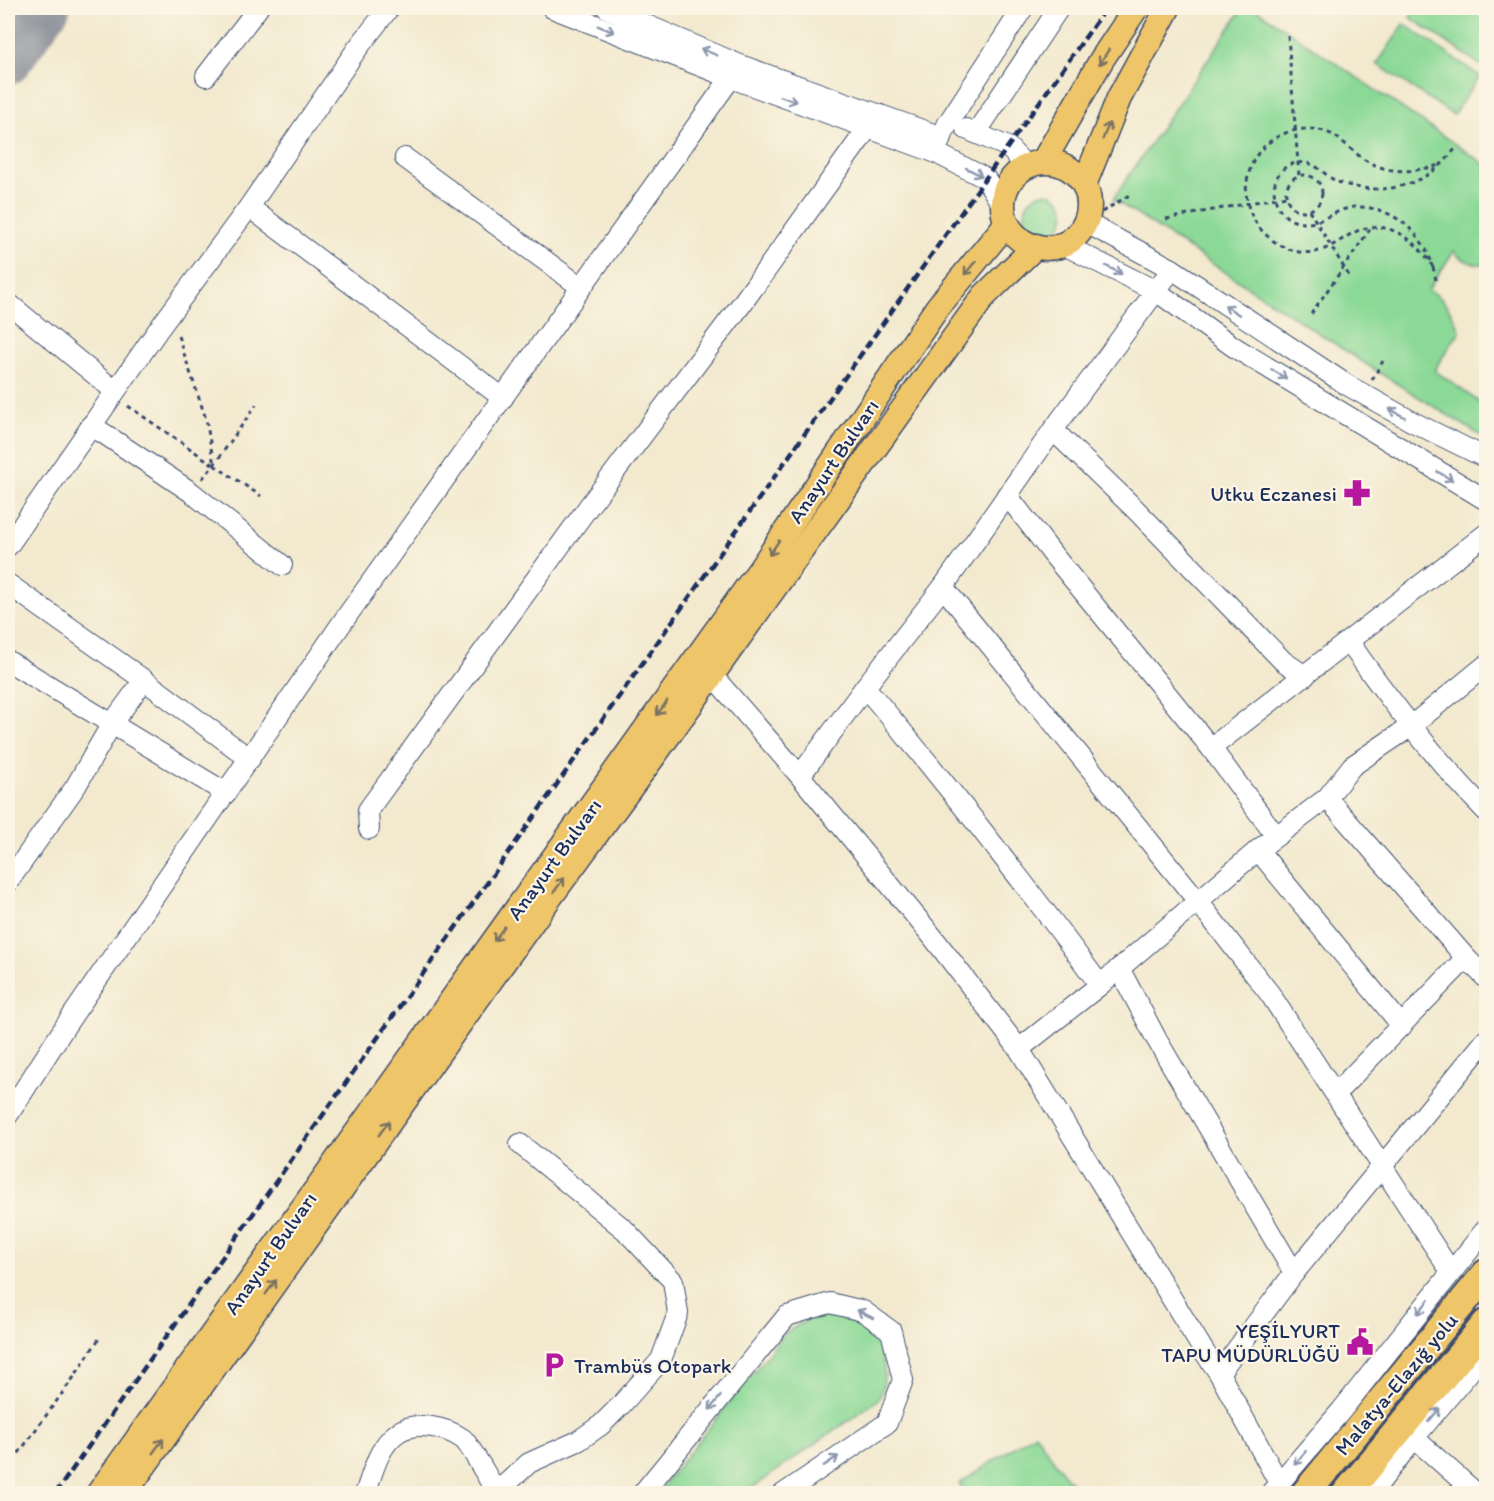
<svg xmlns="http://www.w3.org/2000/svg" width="1494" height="1501" viewBox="0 0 1494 1501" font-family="Itim,sans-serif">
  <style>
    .green { fill: #8bd996; stroke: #53847a; stroke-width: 1.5 }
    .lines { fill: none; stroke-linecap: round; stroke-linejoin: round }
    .taxiway { stroke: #868c96; stroke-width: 44 }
    .minor-casing { stroke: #3b4b6f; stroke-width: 22 }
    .major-casing { stroke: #3b4b6f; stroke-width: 27 }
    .highway-casing { stroke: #3b4b6f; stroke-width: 32 }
    .path { stroke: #3b4b6f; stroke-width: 3; stroke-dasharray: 4.5 4.5; stroke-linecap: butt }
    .minor { stroke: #fff; stroke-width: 20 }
    .major { stroke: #eec569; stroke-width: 24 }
    .highway { stroke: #eec569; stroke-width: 28 }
    .rail { stroke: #1b2f5e; stroke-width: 4.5; stroke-dasharray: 9 4.5; stroke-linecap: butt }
    .oneway { stroke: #8d97ae }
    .oneway2 { stroke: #7a7263 }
    .labels { text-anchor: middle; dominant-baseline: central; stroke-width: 4.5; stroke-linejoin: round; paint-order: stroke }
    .street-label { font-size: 21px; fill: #1b2f5e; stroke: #fcf5e5 }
    .poi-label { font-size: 21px; fill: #1b2f5e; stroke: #fcf5e5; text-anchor: end }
  </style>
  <rect width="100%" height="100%" fill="#fcf5e5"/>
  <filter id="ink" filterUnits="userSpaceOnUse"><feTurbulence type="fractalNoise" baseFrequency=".0167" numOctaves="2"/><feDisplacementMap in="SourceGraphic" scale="12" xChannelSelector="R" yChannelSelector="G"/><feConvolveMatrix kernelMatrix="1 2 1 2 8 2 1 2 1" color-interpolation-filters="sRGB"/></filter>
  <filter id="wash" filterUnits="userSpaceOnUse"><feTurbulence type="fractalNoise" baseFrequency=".008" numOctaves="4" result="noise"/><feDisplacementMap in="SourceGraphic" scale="24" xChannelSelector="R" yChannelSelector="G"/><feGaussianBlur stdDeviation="1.35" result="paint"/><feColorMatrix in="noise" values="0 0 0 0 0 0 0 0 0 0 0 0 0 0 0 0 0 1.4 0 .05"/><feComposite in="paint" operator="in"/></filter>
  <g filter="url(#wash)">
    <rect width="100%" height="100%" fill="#f2e9ce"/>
    <g class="green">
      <path d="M1243 8H1254L1486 165V264C1474 265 1462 261 1454 251L1428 290C1443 296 1454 316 1460 331L1434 370 1486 407V439L1375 370 1113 199Z"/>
      <polygon points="1417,8 1481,8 1486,12 1485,68 1410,17"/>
      <polygon points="1404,24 1480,76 1453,115 1377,64"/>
      <circle cx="1045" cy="213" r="20"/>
      <path d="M822 1316C867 1315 897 1357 879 1399L745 1493 656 1494 785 1333 806 1320Z"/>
      <polygon points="1035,1433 1057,1465 1080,1493 966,1493 959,1484"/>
    </g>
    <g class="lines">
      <polyline class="taxiway" points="8,63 48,8"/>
    </g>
  </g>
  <g filter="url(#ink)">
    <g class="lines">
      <defs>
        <g id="minor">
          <polyline points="552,8 731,78 934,152 985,178 1003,206"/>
          <polyline points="607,8 740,65 942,137"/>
          <polyline points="206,76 258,8"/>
          <polyline points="966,129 1008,147 1027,167"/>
          <polyline points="976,133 1059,8"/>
          <polyline points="937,147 948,123 1023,8"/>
          <polyline points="405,158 581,287"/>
          <polyline points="249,207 503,398"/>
          <polyline points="1085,222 1172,269 1347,385 1413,422 1486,458"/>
          <polyline points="1062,244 1156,291 1234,347 1486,500"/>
          <polyline points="8,303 115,391"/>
          <polyline points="91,425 191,492 282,565"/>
          <polyline points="1053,430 1135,509 1283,661 1305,676"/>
          <polyline points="1007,495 1054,556 1211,748 1276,836"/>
          <polyline points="8,546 158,330 249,207 357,49 389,8"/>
          <polyline points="8,584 144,680 250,759"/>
          <polyline points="943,587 1197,900 1270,994 1451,1272"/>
          <path d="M1349 642C1392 704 1434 758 1486 811"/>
          <polyline points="8,661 226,793"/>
          <polyline points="712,675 800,776 932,936 1019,1049 1205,1353 1219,1373 1279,1483"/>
          <path d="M865 687C947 784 1025 883 1100 985"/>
          <polyline points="1211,748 1486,534"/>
          <polyline points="800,776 865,687 943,587 1053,430 1172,269"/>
          <polyline points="1327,798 1466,958 1486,978"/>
          <polyline points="369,829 368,810 589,506 741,305 878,114"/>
          <polyline points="1258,850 1402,1026"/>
          <polyline points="8,882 76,786 111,725 144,680"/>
          <polyline points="1119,968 1157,1040 1294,1273"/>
          <polyline points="1019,1049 1100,985 1258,850 1327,798 1352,766 1410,727 1486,665"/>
          <polyline points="1336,1093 1466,958"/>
          <polyline points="8,1115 66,1025 344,620 740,65"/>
          <polyline points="1219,1373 1294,1273 1486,1040"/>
          <polyline points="1414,1438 1477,1494"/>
          <polyline points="497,1492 529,1463 578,1441 601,1425 621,1405 661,1360 678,1313 673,1281 625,1230 520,1144"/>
          <path d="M365 1494C373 1472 378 1447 397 1433 414 1420 446 1427 463 1439 468 1443 495 1488 496 1494"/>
          <polyline points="642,1494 787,1316 830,1303 863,1311 891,1331 903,1380 887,1423 783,1494"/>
          <polyline points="1270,1494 1341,1411 1486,1229"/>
          <polyline points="1371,1494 1414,1438 1486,1352"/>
        </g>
        <g id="major">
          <polyline points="1043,162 1102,59 1136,8"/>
          <circle cx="1046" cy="205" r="43"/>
          <polyline points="1084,185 1119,98 1168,8"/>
          <polyline points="98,1494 761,568 937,308 1007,223"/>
          <polyline points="124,1494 540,911 653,757 984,296 1036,246"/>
        </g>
        <g id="highway">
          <polyline points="1305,1494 1486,1274"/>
          <polyline points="1346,1494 1486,1324"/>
        </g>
      </defs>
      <use href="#minor" class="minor-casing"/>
      <use href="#major" class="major-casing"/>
      <use href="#highway" class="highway-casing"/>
      <g class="path">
        <polyline points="1288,36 1299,176"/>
        <circle cx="1304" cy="193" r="18"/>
        <polyline points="1309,210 1351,279"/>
        <polyline points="1102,212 1131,194"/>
        <polyline points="1166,219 1286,196"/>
        <path d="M1431 261C1420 229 1388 205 1354 207 1336 209 1320 225 1303 223 1270 220 1264 173 1292 164 1317 157 1322 177 1341 183 1385 198 1431 185 1457 146"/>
        <path d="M1433 267C1421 247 1402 228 1376 227 1353 227 1342 243 1322 250 1297 259 1269 243 1256 223 1243 203 1244 182 1253 162 1266 134 1304 121 1331 134 1348 143 1358 160 1380 167 1400 174 1423 170 1443 164"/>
        <polyline points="1433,267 1436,280"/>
        <polyline points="1311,314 1371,228"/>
        <polyline points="1372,380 1383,361"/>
        <polyline points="128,406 214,465 206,419 177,333"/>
        <polyline points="214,465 261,496"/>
        <polyline points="202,479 214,465 256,405"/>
        <polyline points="8,1468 74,1377 100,1337"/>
      </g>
      <use href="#minor" class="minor"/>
      <use href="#major" class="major"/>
      <use href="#highway" class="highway"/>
      <polyline class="rail" points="55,1494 1106,8"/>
    </g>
    <defs><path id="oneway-shaft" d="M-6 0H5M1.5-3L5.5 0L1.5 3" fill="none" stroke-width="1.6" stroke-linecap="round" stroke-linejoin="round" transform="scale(1.5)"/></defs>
    <g class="oneway">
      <use href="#oneway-shaft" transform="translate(606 29) rotate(22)"/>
      <use href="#oneway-shaft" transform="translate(709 52) rotate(-157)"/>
      <use href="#oneway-shaft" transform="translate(788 99) rotate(20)"/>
      <use href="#oneway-shaft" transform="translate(974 172) rotate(27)"/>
      <use href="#oneway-shaft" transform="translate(1114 270) rotate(27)"/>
      <use href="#oneway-shaft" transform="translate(1232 310) rotate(-147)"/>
      <use href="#oneway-shaft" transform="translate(1279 374) rotate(32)"/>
      <use href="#oneway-shaft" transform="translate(1397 413) rotate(-151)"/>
      <use href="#oneway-shaft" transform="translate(1445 476) rotate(30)"/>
      <use href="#oneway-shaft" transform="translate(1423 1307) rotate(129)"/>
      <use href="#oneway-shaft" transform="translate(865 1314) rotate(-153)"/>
      <use href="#oneway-shaft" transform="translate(715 1403) rotate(129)"/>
      <use href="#oneway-shaft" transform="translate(1434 1415) rotate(-50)"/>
      <use href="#oneway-shaft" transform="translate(1300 1458) rotate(130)"/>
      <use href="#oneway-shaft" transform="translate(831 1461) rotate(-34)"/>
    </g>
    <g class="oneway2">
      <use href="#oneway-shaft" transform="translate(1104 57) rotate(122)"/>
      <use href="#oneway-shaft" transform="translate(1106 131) rotate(-68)"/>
      <use href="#oneway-shaft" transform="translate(970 268) rotate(129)"/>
      <use href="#oneway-shaft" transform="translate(774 548) rotate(124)"/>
      <use href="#oneway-shaft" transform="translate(662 708) rotate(125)"/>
      <use href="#oneway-shaft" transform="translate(559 885) rotate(-54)"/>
      <use href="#oneway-shaft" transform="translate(499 934) rotate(126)"/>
      <use href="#oneway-shaft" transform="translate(384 1128) rotate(-54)"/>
      <use href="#oneway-shaft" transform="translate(271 1287) rotate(-54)"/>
      <use href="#oneway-shaft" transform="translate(158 1446) rotate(-54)"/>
    </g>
  </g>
  <defs>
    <symbol id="pharmacy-bare" viewBox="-9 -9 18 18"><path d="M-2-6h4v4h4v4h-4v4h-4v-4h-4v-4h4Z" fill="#b5179e" stroke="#fcf5e5" stroke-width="2.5" paint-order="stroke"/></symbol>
    <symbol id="civic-bare" viewBox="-9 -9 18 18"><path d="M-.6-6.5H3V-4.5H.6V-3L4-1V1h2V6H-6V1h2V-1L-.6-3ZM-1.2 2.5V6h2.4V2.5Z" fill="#b5179e" stroke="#fcf5e5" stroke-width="2.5" paint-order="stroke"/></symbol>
    <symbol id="parking-bare" viewBox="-9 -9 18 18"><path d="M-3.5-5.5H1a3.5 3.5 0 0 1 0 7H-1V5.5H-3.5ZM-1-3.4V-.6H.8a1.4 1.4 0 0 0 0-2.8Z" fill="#b5179e" stroke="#fcf5e5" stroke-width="2.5" paint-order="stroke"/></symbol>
  </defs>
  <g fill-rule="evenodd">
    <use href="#pharmacy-bare" x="1338" y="474" width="38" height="38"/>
    <use href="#civic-bare" x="1341" y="1323" width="38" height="38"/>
    <use href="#parking-bare" x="535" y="1346" width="38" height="38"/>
  </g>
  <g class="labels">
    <g class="street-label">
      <text transform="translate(833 461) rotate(-56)">Anayurt Bulvarı</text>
      <text transform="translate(554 859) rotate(-54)">Anayurt Bulvarı</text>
      <text transform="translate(270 1253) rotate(-55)">Anayurt Bulvarı</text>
      <text transform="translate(1396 1384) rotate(-50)">Malatya-Elazığ yolu</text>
    </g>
    <g class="poi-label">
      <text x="1337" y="493">Utku Eczanesi</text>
      <text x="1340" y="1330">YEŞİLYURT<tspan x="1340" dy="24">TAPU MÜDÜRLÜĞÜ</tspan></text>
      <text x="574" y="1365" text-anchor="start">Trambüs Otopark</text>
    </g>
  </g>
  <rect width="1494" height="1501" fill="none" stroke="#fcf5e5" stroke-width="30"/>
</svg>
